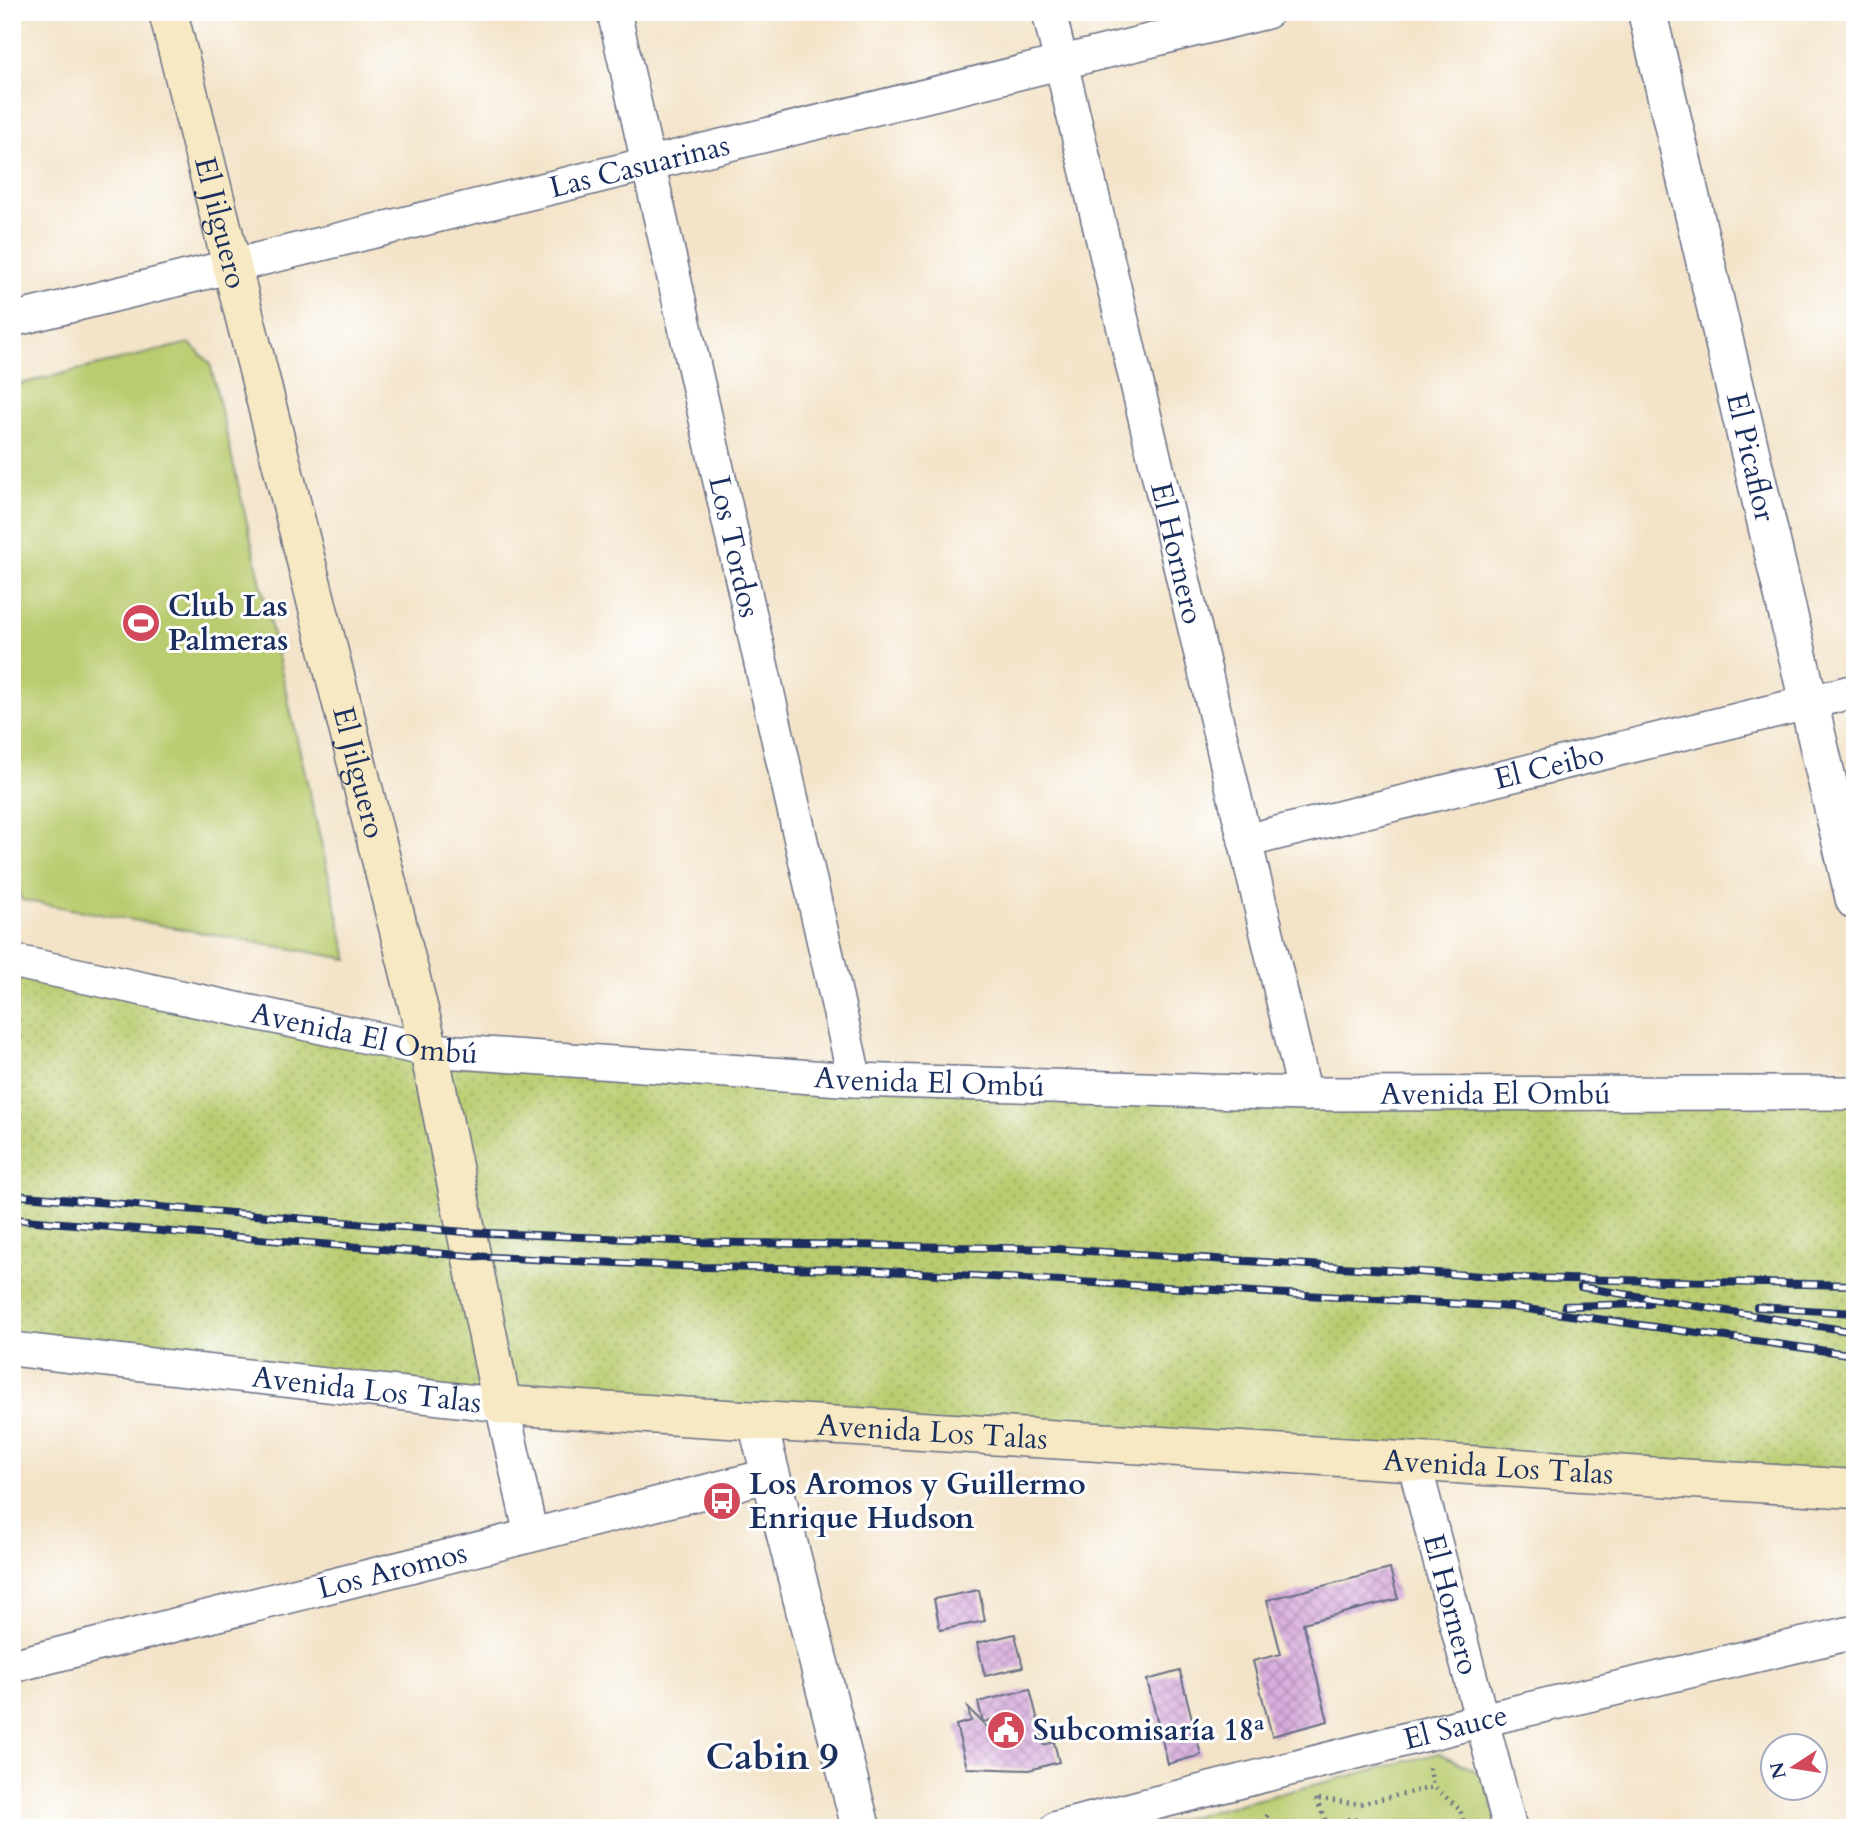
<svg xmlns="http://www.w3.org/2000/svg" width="1867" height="1840" viewBox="0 0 1867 1840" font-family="Cardo,serif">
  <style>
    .grass { fill: url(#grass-dots); stroke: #6a7e66; stroke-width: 2 }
    .park { fill: #bacc6f; stroke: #6a7e66; stroke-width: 2 }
    .building { fill: url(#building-cross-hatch) }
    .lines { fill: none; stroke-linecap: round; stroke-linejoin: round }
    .minor-casing { stroke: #676e83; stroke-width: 36 }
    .tertiary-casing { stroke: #676e83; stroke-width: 41 }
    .secondary-casing { stroke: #676e83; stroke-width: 41 }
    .path { stroke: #676e83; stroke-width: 4.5; stroke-dasharray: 2 5; stroke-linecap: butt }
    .minor { stroke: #fff; stroke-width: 33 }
    .tertiary { stroke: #fff; stroke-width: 38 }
    .secondary { stroke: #f7e9c3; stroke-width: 38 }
    .rail-casing { stroke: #1b2f5e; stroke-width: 8 }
    .rail { stroke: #fff; stroke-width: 5; stroke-dasharray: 16; stroke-linecap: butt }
    .labels { text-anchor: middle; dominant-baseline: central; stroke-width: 6; stroke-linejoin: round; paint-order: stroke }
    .street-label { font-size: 30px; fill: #1b2f5e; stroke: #fff }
    .poi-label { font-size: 30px; font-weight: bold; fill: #1b2f5e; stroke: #fff; text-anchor: start }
    .district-label { font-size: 37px; font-weight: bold; fill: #1b2f5e; stroke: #fff }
  </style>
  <defs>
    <pattern id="grass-dots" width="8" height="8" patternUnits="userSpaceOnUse" patternTransform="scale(1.75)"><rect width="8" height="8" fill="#bacc6f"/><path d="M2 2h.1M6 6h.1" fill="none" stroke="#96a65e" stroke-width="1.8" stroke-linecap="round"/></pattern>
    <pattern id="building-cross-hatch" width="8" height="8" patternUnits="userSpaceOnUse" patternTransform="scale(1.75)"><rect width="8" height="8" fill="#d8abdc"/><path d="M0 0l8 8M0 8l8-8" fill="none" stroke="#ae8cb6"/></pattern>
  </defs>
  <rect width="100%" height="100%" fill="#fff"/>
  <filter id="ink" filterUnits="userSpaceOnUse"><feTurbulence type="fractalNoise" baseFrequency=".0143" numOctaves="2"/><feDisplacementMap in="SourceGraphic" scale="14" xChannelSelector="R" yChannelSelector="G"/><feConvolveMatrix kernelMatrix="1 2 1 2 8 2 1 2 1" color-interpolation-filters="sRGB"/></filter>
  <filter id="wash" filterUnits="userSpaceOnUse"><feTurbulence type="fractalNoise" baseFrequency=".00686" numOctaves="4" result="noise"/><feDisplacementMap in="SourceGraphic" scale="28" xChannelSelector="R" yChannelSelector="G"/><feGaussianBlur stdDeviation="1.57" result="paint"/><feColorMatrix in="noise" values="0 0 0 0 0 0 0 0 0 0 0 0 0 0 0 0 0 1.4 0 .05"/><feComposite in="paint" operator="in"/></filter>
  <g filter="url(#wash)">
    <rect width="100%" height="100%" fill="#f3e3c8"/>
    <polygon class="grass" points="12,961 429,1050 855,1080 1855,1093 1855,1489 502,1405 12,1349"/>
    <g class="park">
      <polygon points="189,343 210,363 348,959 21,900 12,860 12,386"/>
      <polygon points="1439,1753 1486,1776 1498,1828 1146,1828"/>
    </g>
    <g id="blocks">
      <g class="building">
        <polygon points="1390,1569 1398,1599 1303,1623 1328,1721 1272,1736 1253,1661 1281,1654 1267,1600"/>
        <polygon points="979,1590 985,1621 940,1630 934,1599"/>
        <polygon points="1015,1634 1023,1667 985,1676 977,1643"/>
        <polygon points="1180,1671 1201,1755 1168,1764 1147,1680"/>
        <polygon points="1030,1689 1044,1745 1054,1742 1059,1762 1029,1770 967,1768 956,1725 971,1721 968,1708 990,1730 1021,1740 1014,1714 983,1722 978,1702"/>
      </g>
    </g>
  </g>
  <g filter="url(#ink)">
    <use href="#blocks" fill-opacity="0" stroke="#676e83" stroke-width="2"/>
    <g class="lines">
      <defs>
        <g id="minor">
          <path id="s1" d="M614 12 855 1080"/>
          <path id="s2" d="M1049 12 1305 1094"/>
          <path id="s3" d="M12 320 1267 12"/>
          <path id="s4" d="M1245 841 1855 691"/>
          <path id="s5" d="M12 961 429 1050 855 1080 1305 1094 1855 1093"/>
          <path id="s6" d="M12 1349 502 1405 531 1535"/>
          <path id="s7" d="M1414 1462 1510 1828"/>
          <path id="s8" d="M12 1666 771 1475"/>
          <path id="s9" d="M1057 1828 1482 1720 1855 1632"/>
        </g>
        <g id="tertiary">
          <path id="s10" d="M1647 12 1855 900"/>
          <polyline points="757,1421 861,1828"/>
        </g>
        <g id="secondary">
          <path id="s11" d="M168 12 429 1050 502 1405 1855 1489"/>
        </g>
      </defs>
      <use href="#minor" class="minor-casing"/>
      <use href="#tertiary" class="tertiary-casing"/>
      <use href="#secondary" class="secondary-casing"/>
      <g class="path">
        <polyline points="1429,1768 1434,1787"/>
        <polyline points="1316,1799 1327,1824"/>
        <polyline points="1319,1799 1359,1804 1434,1787 1460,1809 1465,1828"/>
        <polyline points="1258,1828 1270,1812"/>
        <polyline points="1321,1828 1351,1818 1382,1828"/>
      </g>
      <use href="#minor" class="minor"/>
      <use href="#tertiary" class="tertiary"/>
      <use href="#secondary" class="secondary"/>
      <defs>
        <g id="rail">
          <polyline points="12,1195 465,1232 699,1242 1057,1249 1515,1278 1855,1285"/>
          <polyline points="12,1219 470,1256 701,1267 853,1269 1512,1307 1855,1355"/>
          <polyline points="1581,1287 1855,1332"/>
          <polyline points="1565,1306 1649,1304"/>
          <polyline points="1757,1307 1855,1313"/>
        </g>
      </defs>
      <use href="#rail" class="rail-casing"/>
      <use href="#rail" class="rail"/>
    </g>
  </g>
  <defs>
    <symbol id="stadium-disc" viewBox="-11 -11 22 22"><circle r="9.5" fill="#d1495b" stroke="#fff"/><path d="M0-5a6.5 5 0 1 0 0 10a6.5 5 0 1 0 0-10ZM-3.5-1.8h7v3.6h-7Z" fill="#fff"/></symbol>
    <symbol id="bus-disc" viewBox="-11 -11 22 22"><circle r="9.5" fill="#d1495b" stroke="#fff"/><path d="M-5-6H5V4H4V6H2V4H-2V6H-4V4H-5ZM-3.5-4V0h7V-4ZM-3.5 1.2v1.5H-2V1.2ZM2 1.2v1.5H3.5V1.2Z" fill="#fff"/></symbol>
    <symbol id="civic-disc" viewBox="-11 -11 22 22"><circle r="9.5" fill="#d1495b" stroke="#fff"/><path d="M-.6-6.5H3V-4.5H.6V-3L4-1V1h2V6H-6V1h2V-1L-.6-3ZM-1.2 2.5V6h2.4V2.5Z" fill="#fff"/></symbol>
  </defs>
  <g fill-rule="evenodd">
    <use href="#stadium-disc" x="119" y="601" width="44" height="44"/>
    <use href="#bus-disc" x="700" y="1479" width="44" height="44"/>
    <use href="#civic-disc" x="984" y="1708" width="44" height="44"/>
  </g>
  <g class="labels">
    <g class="street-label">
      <text stroke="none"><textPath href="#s3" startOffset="646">Las Casuarinas</textPath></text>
      <text stroke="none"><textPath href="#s11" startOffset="217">El Jilguero</textPath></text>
      <text stroke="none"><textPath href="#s10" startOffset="457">El Picaflor</textPath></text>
      <text stroke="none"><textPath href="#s1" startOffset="548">Los Tordos</textPath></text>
      <text stroke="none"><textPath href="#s2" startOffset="556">El Hornero</textPath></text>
      <text stroke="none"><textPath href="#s4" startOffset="313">El Ceibo</textPath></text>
      <text stroke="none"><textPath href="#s11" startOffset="784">El Jilguero</textPath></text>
      <text stroke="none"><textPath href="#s5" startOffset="360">Avenida El Ombú</textPath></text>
      <text stroke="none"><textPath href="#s5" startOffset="928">Avenida El Ombú</textPath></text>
      <text stroke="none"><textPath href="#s5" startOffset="1494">Avenida El Ombú</textPath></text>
      <text stroke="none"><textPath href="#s6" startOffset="357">Avenida Los Talas</textPath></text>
      <text stroke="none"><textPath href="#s11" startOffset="1864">Avenida Los Talas</textPath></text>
      <text stroke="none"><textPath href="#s11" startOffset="2431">Avenida Los Talas</textPath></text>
      <text stroke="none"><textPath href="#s8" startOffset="392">Los Aromos</textPath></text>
      <text stroke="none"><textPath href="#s7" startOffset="147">El Hornero</textPath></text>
      <text stroke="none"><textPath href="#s9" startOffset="411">El Sauce</textPath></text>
    </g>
    <g class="poi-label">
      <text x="168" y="606">Club Las<tspan x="168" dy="34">Palmeras</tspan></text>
      <text x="749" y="1484">Los Aromos y Guillermo<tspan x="749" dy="34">Enrique Hudson</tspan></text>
      <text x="1033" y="1730">Subcomisaría 18ª</text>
    </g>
    <g class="district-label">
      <text x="772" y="1757">Cabin 9</text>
    </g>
  </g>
  <rect width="1867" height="1840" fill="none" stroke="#fff" stroke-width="42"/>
  <g transform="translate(1794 1767) rotate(258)"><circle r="33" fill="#ffffff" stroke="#a4acbf" stroke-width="2"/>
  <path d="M0-5L12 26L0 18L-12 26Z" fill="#d1495b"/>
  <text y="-10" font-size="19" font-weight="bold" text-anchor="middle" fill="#1b2f5e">N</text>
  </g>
</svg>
